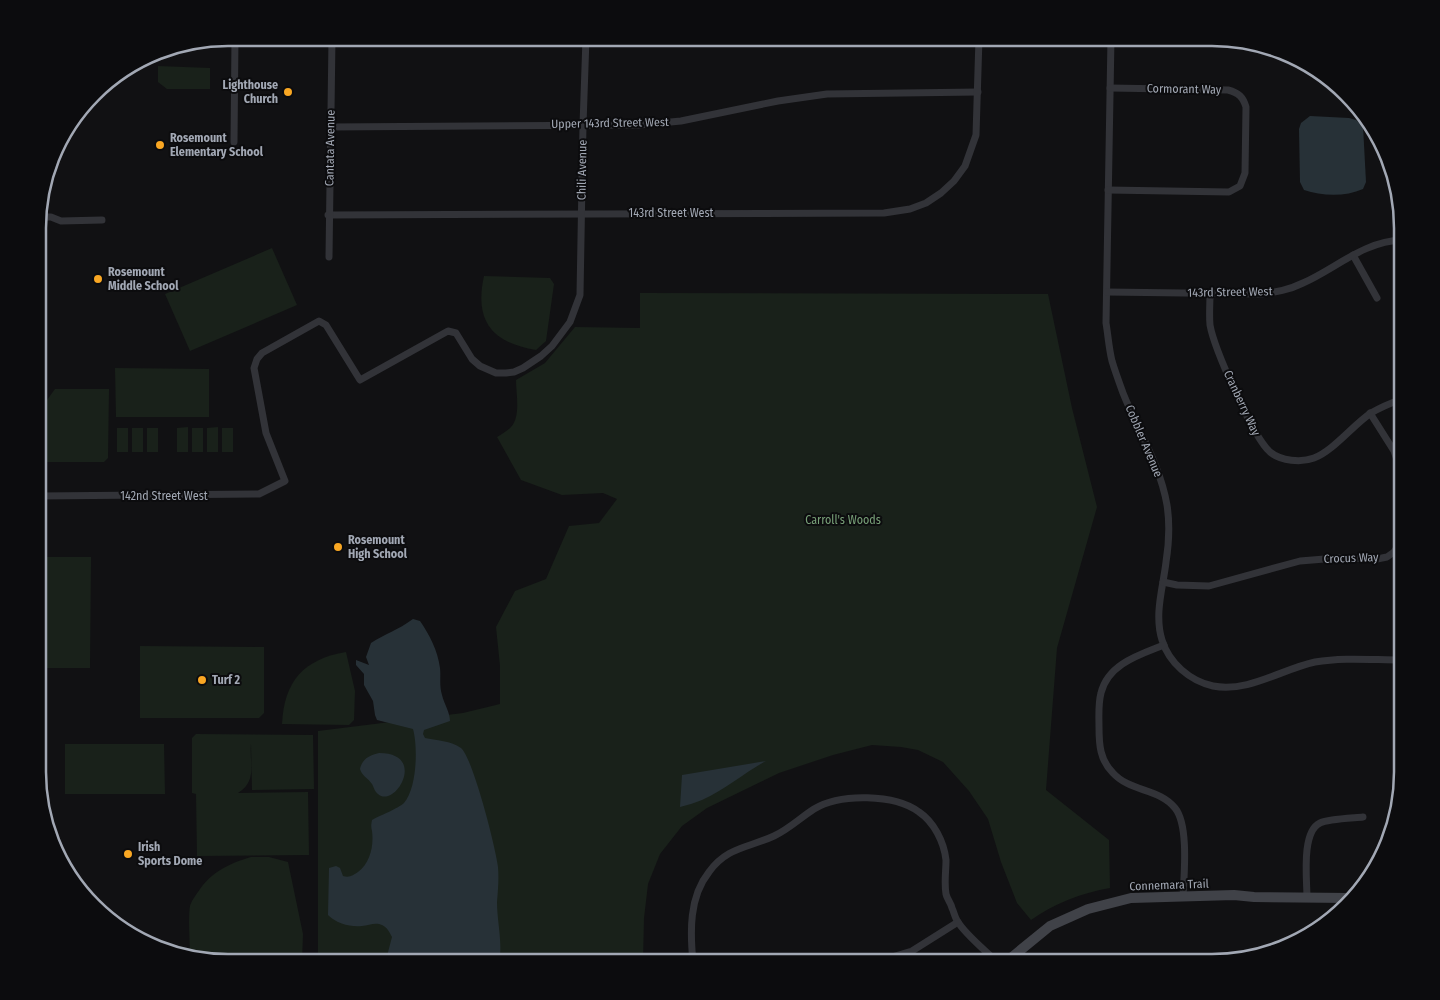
<svg xmlns="http://www.w3.org/2000/svg" width="1440" height="1000" viewBox="0 0 1440 1000" font-family="'Fira Sans Condensed',sans-serif">
  <style>
    .green { fill: #19211a }
    .water { fill: #273137 }
    .lines { fill: none; stroke-linecap: round; stroke-linejoin: round }
    .street { stroke: #323338; stroke-width: 7 }
    .secondary { stroke: #404248; stroke-width: 10 }
    .poi-dot { fill: #f9a723; stroke: #0c0c0e; stroke-width: 2 }
    .labels { text-anchor: middle; dominant-baseline: central; stroke-width: 4; stroke-linejoin: round; paint-order: stroke }
    .poi-label { font-size: 12px; font-weight: bold; fill: #a2a8b4; stroke: #0c0c0e; text-anchor: start }
    .street-label { font-size: 12px; fill: #a2a8b4; stroke: #0c0c0e }
    .park-label { font-size: 12px; fill: #78a078; stroke: #0c0c0e }
    .rim { fill: none; stroke: #a2a8b4; stroke-width: 2.5 }
  </style>
  <rect width="100%" height="100%" fill="#111113"/>
  <g class="green">
    <polygon points="158,66 210,68 210,89 167,89 158,82"/>
    <polygon points="272,248 297,305 190,351 165,294"/>
    <path d="M484 276 550 278 554 284 546 341 536 350C492 343 474 321 484 276Z"/>
    <path d="M640 293 1048 294 1072 408 1097 507 1057 648 1046 790 1109 840 1110 888C1082 893 1055 903 1031 920L1017 903 1001 862 988 819 969 791 943 762 918 750 901 747 872 745 833 755 779 773 707 808 682 826 660 854 648 884 644 918 643 962H318V731L463 713 500 704V666L496 627 515 591 546 579 569 526 599 523 617 499 603 493 562 495 521 480 497 437C502 434 507 431 511 427 521 416 516 394 516 380L545 363 575 327 640 328Z"/>
    <polygon points="115,368 209,369 209,417 116,417"/>
    <polygon points="55,389 109,389 108,458 104,462 39,462 39,411"/>
    <polygon points="188,427 188,452 177,452 177,428"/>
    <polygon points="218,427 218,452 207,452 207,428"/>
    <rect x="117" y="428" width="11" height="24"/>
    <rect x="132" y="428" width="11" height="24"/>
    <rect x="147" y="428" width="11" height="24"/>
    <rect x="192" y="428" width="11" height="24"/>
    <rect x="222" y="428" width="11" height="24"/>
    <polygon points="39,557 91,557 90,668 39,668"/>
    <polygon points="140,646 264,647 264,713 259,718 140,718"/>
    <path d="M346 652 355 691 354 720 349 725 282 724C284 681 304 659 346 652Z"/>
    <path d="M196 734 313 735 314 789 252 790 251 744C249 764 258 780 238 793L308 792 309 855 197 856 196 794 192 793V738Z"/>
    <polygon points="65,744 164,744 165,794 65,794"/>
    <path d="M251 857H269L288 862 303 934 302 962H216L190 957C190 944 188 917 190 906 191 902 195 896 198 892 211 872 228 864 251 857Z"/>
  </g>
  <g class="water">
    <path d="M1310 116 1349 118 1356 120 1363 126 1366 182 1363 189C1345 197 1322 196 1304 190L1300 182 1299 129 1301 123Z"/>
    <path d="M413 619 420 621C429 634 438 651 440 668 441 677 439 685 442 695 444 704 450 712 450 721L424 730 423 734 425 738C435 740 452 741 461 748 473 758 496 849 498 867 499 879 498 890 497 902 497 922 503 943 499 962H386L387 956 392 937C390 933 387 927 382 925 376 922 369 925 362 926 350 927 337 924 328 915L329 868 336 866 340 868 343 876C350 878 353 875 358 872 370 863 374 846 372 831 371 827 371 825 372 820 379 816 399 808 404 803 417 788 418 747 413 729L377 720 375 715 373 701 364 685V674L356 665V660L369 665 366 657 371 643C385 634 398 630 413 619Z"/>
    <path d="M379 753C428 753 395 809 378 794 374 791 374 787 372 784 368 778 362 776 360 769 362 759 370 755 379 753Z"/>
    <path d="M766 761C744 773 725 790 702 800 695 803 687 805 680 807L682 775Z"/>
  </g>
  <g class="lines">
    <g class="street">
      <path d="M1111 38 1106 323C1108 335 1109 349 1112 361 1115 371 1119 382 1123 393 1138 431 1160 464 1167 505 1170 524 1169 543 1166 562 1163 588 1154 614 1162 640 1169 663 1190 681 1213 686 1248 693 1282 669 1315 662 1344 657 1373 660 1402 660"/>
      <polyline points="222,39 422,38"/>
      <polyline points="330,127 639,125 681,121 778,101 827,94 978,92"/>
      <polyline points="234,142 235,38"/>
      <path d="M1108 190 1229 192 1240 186 1245 173 1246 107C1243 97 1239 93 1228 90L1110 88"/>
      <polyline points="328,215 884,213 910,209 926,203 941,193 954,181 965,166 976,135 979,38"/>
      <polyline points="39,217 51,217 61,221 102,220"/>
      <polyline points="1353,255 1377,298"/>
      <polyline points="329,257 332,38"/>
      <path d="M1107 292 1261 294C1276 292 1289 290 1303 283 1335 269 1364 241 1402 240"/>
      <path d="M1210 294C1210 304 1209 315 1210 325 1214 348 1253 437 1270 452 1281 461 1301 463 1314 458 1333 451 1353 425 1371 413 1381 407 1391 403 1402 399"/>
      <polyline points="39,496 259,494 285,481 266,433 254,368 257,359 262,353 319,321 326,325 360,380 448,331 456,333 472,359 480,366 496,373 506,373 514,372 523,368 541,356 552,346 570,322 580,295 583,125 586,38"/>
      <polyline points="1163,582 1177,585 1209,586 1300,561 1337,558 1377,559 1387,557 1394,552 1399,544 1401,536 1401,488 1400,469 1394,451 1370,413"/>
      <path d="M1164 645C1139 655 1108 664 1101 693 1098 704 1099 716 1099 727 1099 745 1100 760 1113 773 1130 792 1159 788 1175 808 1189 825 1184 875 1183 897"/>
      <path d="M1307 898C1307 880 1301 832 1320 823 1327 819 1354 818 1363 817"/>
      <path d="M693 962C690 932 689 897 709 872 727 847 748 848 774 836 789 829 800 818 814 809 840 793 895 794 919 812 934 822 944 842 946 860 946 871 944 883 946 894 947 899 951 903 952 908 954 912 955 918 958 922 965 934 987 952 997 962"/>
      <polyline points="875,962 912,951 958,922"/>
    </g>
    <polyline class="secondary" points="1006,962 1050,926 1088,909 1131,898 1234,895 1254,897 1351,898"/>
  </g>
  <g class="poi-dot">
    <circle cx="288" cy="92" r="5"/>
    <circle cx="160" cy="145" r="5"/>
    <circle cx="98" cy="279" r="5"/>
    <circle cx="338" cy="547" r="5"/>
    <circle cx="202" cy="680" r="5"/>
    <circle cx="128" cy="854" r="5"/>
  </g>
  <g class="labels">
    <g class="poi-label">
      <text x="278" y="85" text-anchor="end">Lighthouse<tspan x="278" dy="14">Church</tspan></text>
      <text x="170" y="138">Rosemount<tspan x="170" dy="14">Elementary School</tspan></text>
      <text x="108" y="272">Rosemount<tspan x="108" dy="14">Middle School</tspan></text>
      <text x="348" y="540">Rosemount<tspan x="348" dy="14">High School</tspan></text>
      <text x="212" y="680">Turf 2</text>
      <text x="138" y="847">Irish<tspan x="138" dy="14">Sports Dome</tspan></text>
    </g>
    <g class="street-label">
      <text transform="translate(1184 89) rotate(1)">Cormorant Way</text>
      <text transform="translate(610 123) rotate(-1)">Upper 143rd Street West</text>
      <text transform="translate(330 148) rotate(-89)">Cantata Avenue</text>
      <text transform="translate(582 170) rotate(-89)">Chili Avenue</text>
      <text x="671" y="213">143rd Street West</text>
      <text transform="translate(1230 292) rotate(-1)">143rd Street West</text>
      <text transform="translate(1242 403) rotate(65)">Cranberry Way</text>
      <text transform="translate(1144 441) rotate(67)">Cobbler Avenue</text>
      <text x="164" y="496">142nd Street West</text>
      <text transform="translate(1351 558) rotate(-2)">Crocus Way</text>
      <text transform="translate(1169 885) rotate(-2)">Connemara Trail</text>
    </g>
    <g class="park-label">
      <text x="843" y="520">Carroll's Woods</text>
    </g>
  </g>
  <path d="M0 0H1440V1000H0ZM228 46H1212A182 182 0 0 1 1394 228V772A182 182 0 0 1 1212 954H228A182 182 0 0 1 46 772V228A182 182 0 0 1 228 46Z" fill="#0c0c0e" fill-rule="evenodd"/>
  <path class="rim" d="M228 46H1212A182 182 0 0 1 1394 228V772A182 182 0 0 1 1212 954H228A182 182 0 0 1 46 772V228A182 182 0 0 1 228 46Z"/>
</svg>
